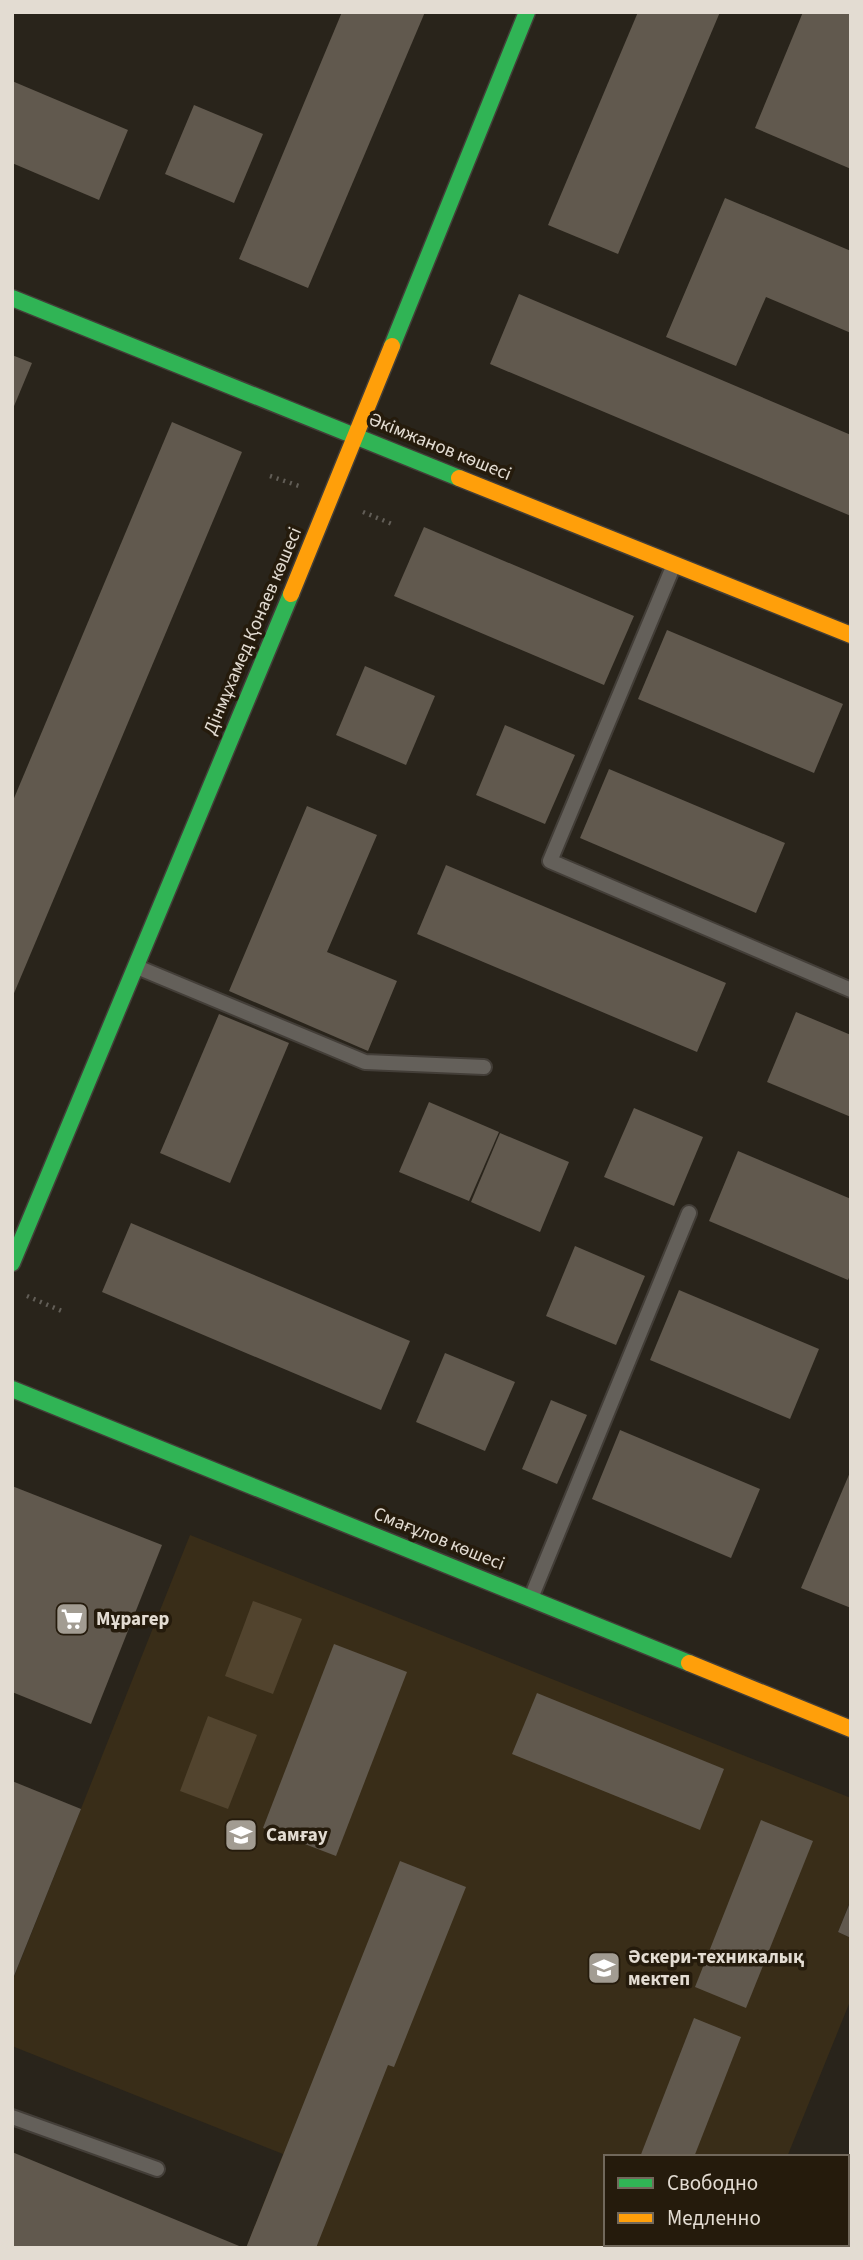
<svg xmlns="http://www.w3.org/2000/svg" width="863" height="2260" viewBox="0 0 863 2260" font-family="'Source Sans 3',sans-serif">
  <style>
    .built { fill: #392d18 }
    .green { fill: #52442e }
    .building { fill: #61594e }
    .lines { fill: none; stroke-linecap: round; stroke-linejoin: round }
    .lane-casing { stroke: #433e38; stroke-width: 18 }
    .fast-casing { stroke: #433e38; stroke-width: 19 }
    .slow-casing { stroke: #433e38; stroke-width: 19 }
    .path { stroke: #625e57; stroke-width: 4.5; stroke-dasharray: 2 5; stroke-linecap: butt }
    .lane { stroke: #64605a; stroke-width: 14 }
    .fast { stroke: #30b455; stroke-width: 16 }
    .slow { stroke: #ff9f0a; stroke-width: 16 }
    .labels { text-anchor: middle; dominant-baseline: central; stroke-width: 7; stroke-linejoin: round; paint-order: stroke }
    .street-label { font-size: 19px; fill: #e3dcd2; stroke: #251b0c }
    .poi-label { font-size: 19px; font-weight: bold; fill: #e3dcd2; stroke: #251b0c; text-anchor: start }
  </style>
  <rect width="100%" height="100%" fill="#29241b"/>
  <polygon class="built" points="190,1535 851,1798 851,1899 838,1932 851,1938 851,1999 787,2157 606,2157 606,2244 752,2244 751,2248 246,2248 283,2154 12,2046 12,1982"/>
  <g class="green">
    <polygon points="253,1601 302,1619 273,1694 225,1676"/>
    <polygon points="208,1716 257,1735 228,1809 180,1791"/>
  </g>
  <g class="building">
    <polygon points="342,12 425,12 308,288 239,259"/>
    <polygon points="638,12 720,12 618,254 548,225"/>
    <polygon points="803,12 851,12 851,169 755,128"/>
    <polygon points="12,81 128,130 99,200 12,163"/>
    <polygon points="194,105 263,134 234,203 165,174"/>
    <polygon points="725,198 851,251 851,333 766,297 736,366 666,337"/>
    <polygon points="519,294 851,435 851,516 490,364"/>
    <polygon points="12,355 32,363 12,411"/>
    <polygon points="172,422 242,452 12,998 12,803"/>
    <polygon points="424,527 634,616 604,685 394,596"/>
    <polygon points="667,630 843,704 814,773 638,699"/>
    <polygon points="365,666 435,696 406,765 336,735"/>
    <polygon points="505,725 575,755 545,824 476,795"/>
    <polygon points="609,769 785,843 756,913 580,838"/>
    <polygon points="307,806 377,835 327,952 397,981 368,1051 229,991"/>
    <polygon points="446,865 726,983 697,1052 417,934"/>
    <polygon points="796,1012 851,1035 851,1117 767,1082"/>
    <polygon points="219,1014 289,1043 230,1183 160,1153"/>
    <polygon points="429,1102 499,1132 469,1201 399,1172"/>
    <polygon points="634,1108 703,1137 674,1206 604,1177"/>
    <polygon points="500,1133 569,1162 540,1232 471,1202"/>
    <polygon points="738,1151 851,1199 851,1273 848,1280 709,1221"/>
    <polygon points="131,1223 410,1341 381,1410 102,1292"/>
    <polygon points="575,1246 645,1276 616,1345 546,1316"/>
    <polygon points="679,1290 819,1349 790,1419 650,1360"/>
    <polygon points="445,1353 515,1382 485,1451 416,1422"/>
    <polygon points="551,1400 587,1415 557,1484 522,1469"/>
    <polygon points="620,1430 760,1489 731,1558 592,1499"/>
    <polygon points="851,1470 851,1608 801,1588"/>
    <polygon points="12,1486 162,1545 91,1724 12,1692"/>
    <polygon points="334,1644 407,1672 336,1856 263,1828"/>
    <polygon points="537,1693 724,1769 700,1830 512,1754"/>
    <polygon points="12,1781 81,1809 12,1981"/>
    <polygon points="761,1820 813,1841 746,2008 695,1987"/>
    <polygon points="400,1861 466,1887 394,2067 388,2065 316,2248 246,2248"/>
    <polygon points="851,1900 851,1938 838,1932"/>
    <polygon points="694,2018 741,2037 694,2157 640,2157"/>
    <polygon points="12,2152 244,2248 12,2248"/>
    <polygon points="605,2244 660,2244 658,2248 604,2248"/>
  </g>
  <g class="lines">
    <defs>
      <g id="lane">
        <polyline points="673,567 550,861 851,990"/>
        <polyline points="137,967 365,1062 484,1067"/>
        <polyline points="531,1598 689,1213"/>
        <polyline points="12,2117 157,2169"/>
      </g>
      <g id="fast">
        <polyline points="12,298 459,478"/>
        <polyline points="392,346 527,12"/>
        <polyline points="12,1263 291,594"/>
        <polyline points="12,1389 689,1663"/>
      </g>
      <g id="slow">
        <polyline points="459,478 851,635"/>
        <polyline points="291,594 392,346"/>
        <polyline points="689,1663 851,1729"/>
      </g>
    </defs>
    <use href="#lane" class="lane-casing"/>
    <use href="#fast" class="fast-casing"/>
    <use href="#slow" class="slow-casing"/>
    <g class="path">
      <polyline points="270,476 299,486"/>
      <polyline points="363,512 392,524"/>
      <polyline points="27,1296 64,1312"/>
    </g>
    <use href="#lane" class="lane"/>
    <use href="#fast" class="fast"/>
    <use href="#slow" class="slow"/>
  </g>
  <defs>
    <symbol id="supermarket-square" viewBox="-11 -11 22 22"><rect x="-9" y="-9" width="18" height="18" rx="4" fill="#a29c92" stroke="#251b0c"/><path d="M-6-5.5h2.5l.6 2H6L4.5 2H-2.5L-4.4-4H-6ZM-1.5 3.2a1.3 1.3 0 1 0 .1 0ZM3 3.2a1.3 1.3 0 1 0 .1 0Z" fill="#fff"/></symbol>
    <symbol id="school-square" viewBox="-11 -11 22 22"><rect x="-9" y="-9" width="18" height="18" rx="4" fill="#a29c92" stroke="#251b0c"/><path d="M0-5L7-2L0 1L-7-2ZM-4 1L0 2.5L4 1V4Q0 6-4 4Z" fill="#fff"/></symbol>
  </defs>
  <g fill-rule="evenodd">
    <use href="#supermarket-square" x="53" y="1600" width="38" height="38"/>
    <use href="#school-square" x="222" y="1816" width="38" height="38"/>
    <use href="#school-square" x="585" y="1949" width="38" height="38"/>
  </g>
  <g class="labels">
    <g class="street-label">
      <text transform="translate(440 447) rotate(22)">Әкімжанов көшесі</text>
      <text transform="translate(253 631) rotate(-67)">Дінмұхамед Қонаев көшесі</text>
      <text transform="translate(439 1539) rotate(22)">Смағұлов көшесі</text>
    </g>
    <g class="poi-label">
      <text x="96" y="1619">Мұрагер</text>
      <text x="266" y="1835">Самғау</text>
      <text x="628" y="1957">Әскери-техникалық<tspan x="628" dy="22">мектеп</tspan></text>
    </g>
  </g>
  <rect width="863" height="2260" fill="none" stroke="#e3dcd2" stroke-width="28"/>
  <rect x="604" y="2155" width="245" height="91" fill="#251b0c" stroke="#71685b" stroke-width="2"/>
  <rect x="618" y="2178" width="35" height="10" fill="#30b455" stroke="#71685b" stroke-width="2"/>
  <text x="667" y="2190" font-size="21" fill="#e3dcd2">Свободно</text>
  <rect x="618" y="2213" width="35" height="10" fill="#ff9f0a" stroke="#71685b" stroke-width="2"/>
  <text x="667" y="2225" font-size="21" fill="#e3dcd2">Медленно</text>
</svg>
